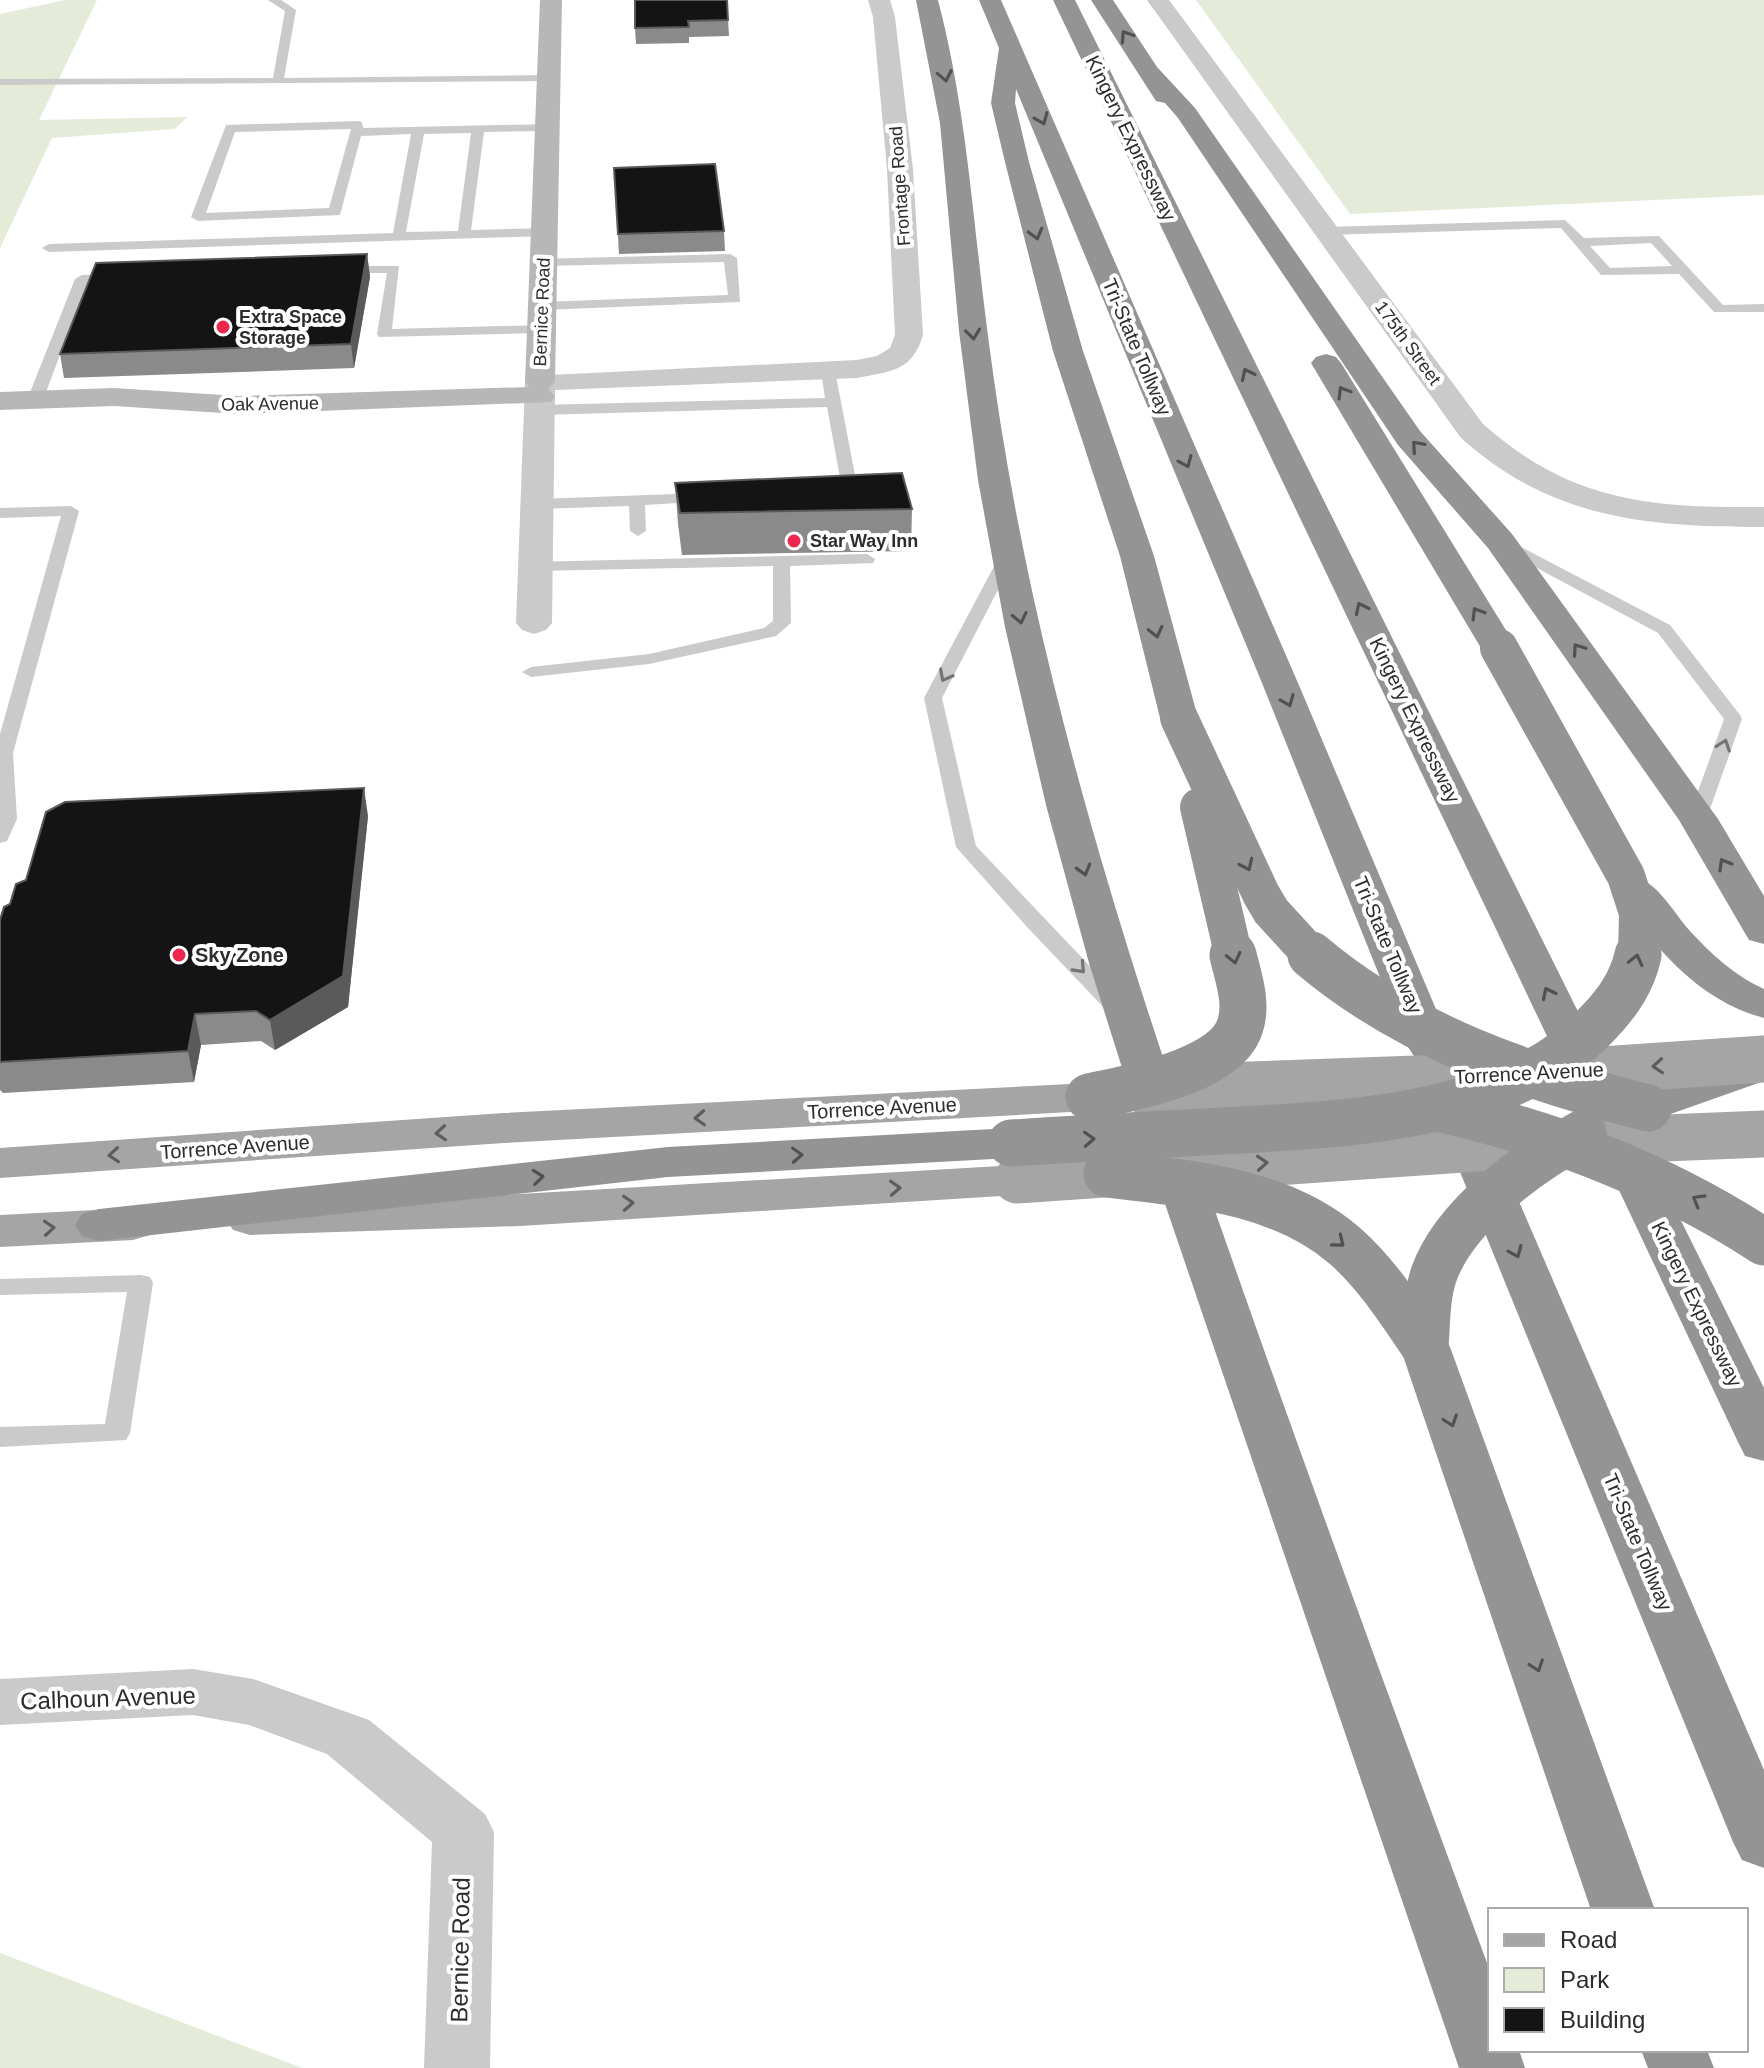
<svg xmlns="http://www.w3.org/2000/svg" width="1764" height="2068" viewBox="0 0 1764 2068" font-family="Helvetica,sans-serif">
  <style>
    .green { fill: #e5ebd9 }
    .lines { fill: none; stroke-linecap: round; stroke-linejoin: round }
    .lane { fill: #cacaca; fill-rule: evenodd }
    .street { fill: #cacaca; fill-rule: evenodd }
    .secondary { fill: #b7b7b7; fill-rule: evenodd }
    .primary { fill: #a5a5a5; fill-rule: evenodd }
    .highway { fill: #949494; fill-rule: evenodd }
    .primary-bridge { stroke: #a5a5a5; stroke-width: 47 }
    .highway-bridge-far1 { stroke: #949494; stroke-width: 38 }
    .highway-bridge { stroke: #949494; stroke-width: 47 }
    .wall { fill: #8a8a8a }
    .shaded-wall { fill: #5a5a5a }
    .building { fill: #141414; stroke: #5a5a5a; stroke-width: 2 }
    .oneway { stroke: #515151 }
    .oneway2 { stroke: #747474 }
    .oneway3 { stroke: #5d5d5d }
    .poi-dot { fill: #ec264c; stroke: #fff; stroke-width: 3 }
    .labels { text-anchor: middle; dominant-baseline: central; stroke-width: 8; stroke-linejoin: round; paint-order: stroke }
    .far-street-label { font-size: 18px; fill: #2d2d2d; stroke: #fff }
    .far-poi-label { font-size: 18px; font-weight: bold; fill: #2d2d2d; stroke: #fff; text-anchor: start }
    .street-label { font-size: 20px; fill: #2d2d2d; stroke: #fff }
    .poi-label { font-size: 20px; font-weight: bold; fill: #2d2d2d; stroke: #fff; text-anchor: start }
    .near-street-label { font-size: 24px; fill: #2d2d2d; stroke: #fff }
  </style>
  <rect width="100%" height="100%" fill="#fff"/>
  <g class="green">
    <polygon points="65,0 97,0 39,120 187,117 175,129 52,138 0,248 0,14"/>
    <polygon points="1196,0 1764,0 1764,195 1350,214"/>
    <polygon points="0,1953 302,2068 0,2068"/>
  </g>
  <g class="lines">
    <g class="lane">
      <polygon points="268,0 281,0 296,10 284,78 549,75 555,78 549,81 0,85 0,79 273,78 285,11"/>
      <path d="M358 121 362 122 363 128 551 124V130L547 131 484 132 471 230 544 228 551 232 544 236 49 252 42 248 49 244 393 233 411 134 361 136 340 215 198 221 191 217 226 125ZM351 129 329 208 206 213 235 132ZM471 133 458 231 406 232 424 134Z"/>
      <path d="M1565 220 1584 238 1659 236 1723 305 1764 304V312H1714L1679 274 1601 275 1561 228 1326 235 1319 231 1326 227ZM1651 243 1672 266 1610 268 1590 246Z"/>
      <polygon points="730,254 737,258 740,302 542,310 535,306 542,302 728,295 724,262 543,266 538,265 538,259"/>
      <polygon points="342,266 399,266 392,329 542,325 549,329 542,333 379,337 377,334 387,273 337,273 335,270"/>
      <polygon points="82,275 119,274 126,278 119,282 87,283 43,400 40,403 30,403 27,400 75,279"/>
      <polygon points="828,367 835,371 857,485 834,498 826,493 841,483 827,407 539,415 531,410 539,405 825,398 821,371"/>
      <polygon points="704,493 710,495 710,501 645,505 646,531 638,536 630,531 629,506 537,509 529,504 537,499"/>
      <polygon points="71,506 79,511 13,753 17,819 7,841 0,843 0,734 61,516 0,518 0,508"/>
      <polygon points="1502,537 1670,625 1740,715 1742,719 1705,823 1691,823 1688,819 1724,719 1658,633 1496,546 1494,542"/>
      <polygon points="1007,552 1015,557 942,698 976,846 1124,1002 1127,1007 1116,1014 1108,1012 1028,928 956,847 924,698 999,557"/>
      <polygon points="867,554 875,559 873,563 790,566 791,623 776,636 649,664 531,677 522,672 531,667 649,654 764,628 773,621 773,566 536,571 528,566 530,562"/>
      <polygon points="141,1275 150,1277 153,1283 130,1433 126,1440 0,1447 0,1427 105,1424 127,1292 0,1295 0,1279"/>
    </g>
    <g class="street">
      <path d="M868 0H890L895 17 913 169 923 335C912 372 891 371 857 378L555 390 552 623 546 630 534 634 522 630 516 623 525 382 529 376 857 360 877 356 890 348 895 335 887 169 873 17Z"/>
      <path d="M1147 0H1169L1483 424C1571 502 1651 508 1764 507V527C1647 527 1551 519 1461 438Z"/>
      <polygon points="193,1669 253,1679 369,1720 485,1814 494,1832 490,2068 424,2068 432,1842 327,1754 249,1725 193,1715 0,1725 0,1679"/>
    </g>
    <polygon class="secondary" points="540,0 562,0 555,382 548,389 555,396 551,402 238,414 114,406 0,410 0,392 114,388 238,396 529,387 525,382"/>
    <g class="primary">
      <polygon points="1089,1083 1105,1087 1112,1097 1105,1107 1089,1111 504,1143 0,1178 0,1148 504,1113"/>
      <polygon points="1017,1165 1034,1169 1041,1180 1034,1191 1017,1195 520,1226 250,1235 233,1230 226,1219 233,1208 250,1203 520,1194"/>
      <polygon points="133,1208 150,1213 157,1224 150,1235 133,1240 0,1247 0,1215"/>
    </g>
    <g class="highway">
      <path d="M916 0H938C967 111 973 223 988 336 1003 453 1025 568 1053 681 1109 909 1186 1130 1264 1350 1338 1558 1414 1765 1490 1971V2050H1519L1525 2068H1459L1163 1198 1089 963 1046 805 1005 627 978 480 959 331 940 123Z"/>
      <polygon points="979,0 1001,0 1298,683 1452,1047 1446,1056 1430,1060 1414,1056 1408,1047 1262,683 1016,89 1015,103 1029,162 1083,351 1154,556 1198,718 1192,726 1179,729 1166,726 1160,718 1120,556 1053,351 1005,162 991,103 999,48"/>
      <polygon points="1053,0 1075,0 1610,1076 1604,1086 1588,1090 1572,1086 1566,1076"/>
      <polygon points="1091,0 1113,0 1157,67 1195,108 1420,431 1512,534 1718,819 1764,896 1764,944 1749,940 1679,820 1488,548 1398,445 1178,118 1165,103 1156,101"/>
      <polygon points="1326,354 1336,357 1341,363 1517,648 1512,656 1499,659 1486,656 1481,648 1311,363 1316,357"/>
      <path d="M1633 876C1658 882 1673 912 1690 931 1711 954 1735 976 1764 989V1018C1697 1001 1650 942 1613 888L1619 879Z"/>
      <polygon points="1764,1053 1764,1081 1648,1122 1632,1118 1625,1108 1632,1098"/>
      <polygon points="1011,1128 1027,1133 1034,1143 1027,1153 1011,1158 668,1177 99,1241 82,1236 75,1225 82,1214 99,1209 668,1147"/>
      <polygon points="1624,1137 1640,1142 1647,1152 1764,1388 1764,1461 1745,1456 1738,1442 1601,1152 1608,1142"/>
      <polygon points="1479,1147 1496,1151 1502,1162 1764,1770 1764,1868 1742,1860 1733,1842 1456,1162 1462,1151"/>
      <polygon points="1425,1329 1443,1335 1450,1347 1655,1910 1591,1910 1400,1347 1407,1335"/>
      <polygon points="1641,2050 1707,2050 1714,2068 1648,2068"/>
    </g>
    <g class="primary-bridge">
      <polyline points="1147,1092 1220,1086 1528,1075 1764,1059"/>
      <polyline points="1017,1180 1566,1142 1764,1134"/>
    </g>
    <g class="highway-bridge-far1">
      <polyline points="1499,648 1626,876 1638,913 1637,957"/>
      <polyline points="1179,718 1261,894 1271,911 1313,957"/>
      <polyline points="1199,807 1234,957"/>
    </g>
    <g class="highway-bridge">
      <path d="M1311 955C1408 1037 1526 1077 1648 1108"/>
      <path d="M1089 1097C1130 1088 1230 1071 1241 1023 1247 1000 1238 977 1233 955"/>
      <path d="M1438 1108C1556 1135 1663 1176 1764 1242"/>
      <path d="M1011 1143C1076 1139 1140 1135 1205 1132 1334 1124 1505 1124 1599 1022 1618 1002 1632 982 1638 955"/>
      <path d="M1107 1174C1189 1184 1279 1189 1345 1246 1377 1274 1401 1312 1425 1347"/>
      <path d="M1425 1347C1427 1323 1426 1297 1434 1274 1455 1215 1530 1161 1583 1133"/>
    </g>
  </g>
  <g class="wall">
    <polygon points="727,0 729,36 689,37 689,43 636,44 635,28"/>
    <polygon points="614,168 724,231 725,251 619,254"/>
    <polygon points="367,254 370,277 354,368 64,378 60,354"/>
    <polygon points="675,483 912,509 911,551 682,555 678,524"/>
    <polygon points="368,816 348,1007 275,1050 261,1041 201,1045 194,1082 3,1093 0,1090 0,920 10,904"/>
  </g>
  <g class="shaded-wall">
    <polygon points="367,254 370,277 354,368 351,344"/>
    <polygon points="364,788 368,816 348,1007 275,1050 270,1020"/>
    <polygon points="195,1014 201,1045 194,1082 188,1051"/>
  </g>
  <g class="building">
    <polygon points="635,0 727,0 728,20 688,21 689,27 635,28"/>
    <polygon points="715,164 724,231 618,234 614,168"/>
    <polygon points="367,254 351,344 60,354 96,263"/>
    <polygon points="902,473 912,509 680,513 675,483"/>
    <polygon points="364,788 343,976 270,1020 256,1011 195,1014 188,1051 0,1062 0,920 4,907 10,904 16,884 26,880 46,812 65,802"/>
  </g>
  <defs><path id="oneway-chevron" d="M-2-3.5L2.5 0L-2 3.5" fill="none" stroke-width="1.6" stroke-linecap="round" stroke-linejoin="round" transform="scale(2)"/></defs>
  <g class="oneway">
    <use href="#oneway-chevron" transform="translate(1126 36) rotate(-123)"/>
    <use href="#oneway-chevron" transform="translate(945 76) rotate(79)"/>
    <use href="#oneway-chevron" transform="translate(1042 119) rotate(67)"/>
    <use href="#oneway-chevron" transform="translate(1036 234) rotate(75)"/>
    <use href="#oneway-chevron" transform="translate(973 334) rotate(83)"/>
    <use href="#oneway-chevron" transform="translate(1247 374) rotate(-116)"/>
    <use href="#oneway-chevron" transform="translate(1343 392) rotate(-121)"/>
    <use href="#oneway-chevron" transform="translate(1417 446) rotate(-131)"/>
    <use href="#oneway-chevron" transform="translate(1186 462) rotate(67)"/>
    <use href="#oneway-chevron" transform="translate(1361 608) rotate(-116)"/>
    <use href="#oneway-chevron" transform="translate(1477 613) rotate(-121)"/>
    <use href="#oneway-chevron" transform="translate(1020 618) rotate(78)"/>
    <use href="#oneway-chevron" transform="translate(1156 632) rotate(76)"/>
    <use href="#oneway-chevron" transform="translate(1578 649) rotate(-125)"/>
    <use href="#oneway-chevron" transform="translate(1288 701) rotate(68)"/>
    <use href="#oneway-chevron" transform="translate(1724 864) rotate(-120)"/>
    <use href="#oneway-chevron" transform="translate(1247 865) rotate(65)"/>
    <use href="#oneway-chevron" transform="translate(1084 870) rotate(74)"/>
    <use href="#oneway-chevron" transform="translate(1234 958) rotate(77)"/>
    <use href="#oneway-chevron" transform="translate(1636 960) rotate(-76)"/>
    <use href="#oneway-chevron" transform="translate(1548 993) rotate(-116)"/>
    <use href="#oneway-chevron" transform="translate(1089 1139) rotate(-3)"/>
    <use href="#oneway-chevron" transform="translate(797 1155) rotate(-3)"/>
    <use href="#oneway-chevron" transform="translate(538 1177) rotate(-6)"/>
    <use href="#oneway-chevron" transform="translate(1698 1200) rotate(-150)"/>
    <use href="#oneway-chevron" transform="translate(1339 1242) rotate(39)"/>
    <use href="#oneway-chevron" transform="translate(1516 1252) rotate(67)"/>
    <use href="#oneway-chevron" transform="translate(1451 1421) rotate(71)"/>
    <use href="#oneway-chevron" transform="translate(1537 1666) rotate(71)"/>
  </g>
  <g class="oneway2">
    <use href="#oneway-chevron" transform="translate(945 676) rotate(118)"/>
    <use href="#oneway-chevron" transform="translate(1724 745) rotate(-71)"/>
    <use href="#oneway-chevron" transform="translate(1080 968) rotate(47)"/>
  </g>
  <g class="oneway3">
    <use href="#oneway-chevron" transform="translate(1658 1066) rotate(176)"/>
    <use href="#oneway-chevron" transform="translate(700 1118) rotate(177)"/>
    <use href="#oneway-chevron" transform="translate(441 1133) rotate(176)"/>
    <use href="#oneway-chevron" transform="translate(114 1155) rotate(176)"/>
    <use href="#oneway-chevron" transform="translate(1262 1163) rotate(-4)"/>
    <use href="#oneway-chevron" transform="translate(895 1188) rotate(-3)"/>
    <use href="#oneway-chevron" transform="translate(628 1203) rotate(-3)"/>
    <use href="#oneway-chevron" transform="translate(49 1228) rotate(-4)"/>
  </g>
  <g class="poi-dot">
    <circle cx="223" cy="327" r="8"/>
    <circle cx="794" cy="541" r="8"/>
    <circle cx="179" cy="955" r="8"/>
  </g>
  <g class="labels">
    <g class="far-street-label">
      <text transform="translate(900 186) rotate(-94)">Frontage Road</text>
      <text transform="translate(542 312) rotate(-88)">Bernice Road</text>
      <text transform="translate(1408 343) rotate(54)">175th Street</text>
      <text transform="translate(270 404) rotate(-1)">Oak Avenue</text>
    </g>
    <g class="far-poi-label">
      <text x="239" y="317">Extra Space<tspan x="239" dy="21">Storage</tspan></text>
      <text x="810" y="541">Star Way Inn</text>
    </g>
    <g class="street-label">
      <text transform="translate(1131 138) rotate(64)">Kingery Expressway</text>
      <text transform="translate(1137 347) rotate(67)">Tri-State Tollway</text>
      <text transform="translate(1415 720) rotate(64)">Kingery Expressway</text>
      <text transform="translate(1388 945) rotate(67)">Tri-State Tollway</text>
      <text transform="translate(1529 1073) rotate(-3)">Torrence Avenue</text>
      <text transform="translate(882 1108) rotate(-3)">Torrence Avenue</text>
      <text transform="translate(235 1147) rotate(-4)">Torrence Avenue</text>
      <text transform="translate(1697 1304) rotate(64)">Kingery Expressway</text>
      <text transform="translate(1638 1542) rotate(67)">Tri-State Tollway</text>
    </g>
    <g class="poi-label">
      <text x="195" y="955">Sky Zone</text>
    </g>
    <g class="near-street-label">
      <text transform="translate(108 1698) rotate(-2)">Calhoun Avenue</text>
      <text transform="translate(460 1950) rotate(-89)">Bernice Road</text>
    </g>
  </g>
  <rect x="1488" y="1908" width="260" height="144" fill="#ffffff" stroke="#ababab" stroke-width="2"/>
  <rect x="1504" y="1934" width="40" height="12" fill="#a5a5a5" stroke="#ababab" stroke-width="2"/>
  <text x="1560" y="1948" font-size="24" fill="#2d2d2d">Road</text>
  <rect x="1504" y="1968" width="40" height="24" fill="#e5ebd9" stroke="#ababab" stroke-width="2"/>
  <text x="1560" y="1988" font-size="24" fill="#2d2d2d">Park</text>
  <rect x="1504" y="2008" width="40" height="24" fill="#141414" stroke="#ababab" stroke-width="2"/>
  <text x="1560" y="2028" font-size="24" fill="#2d2d2d">Building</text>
</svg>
